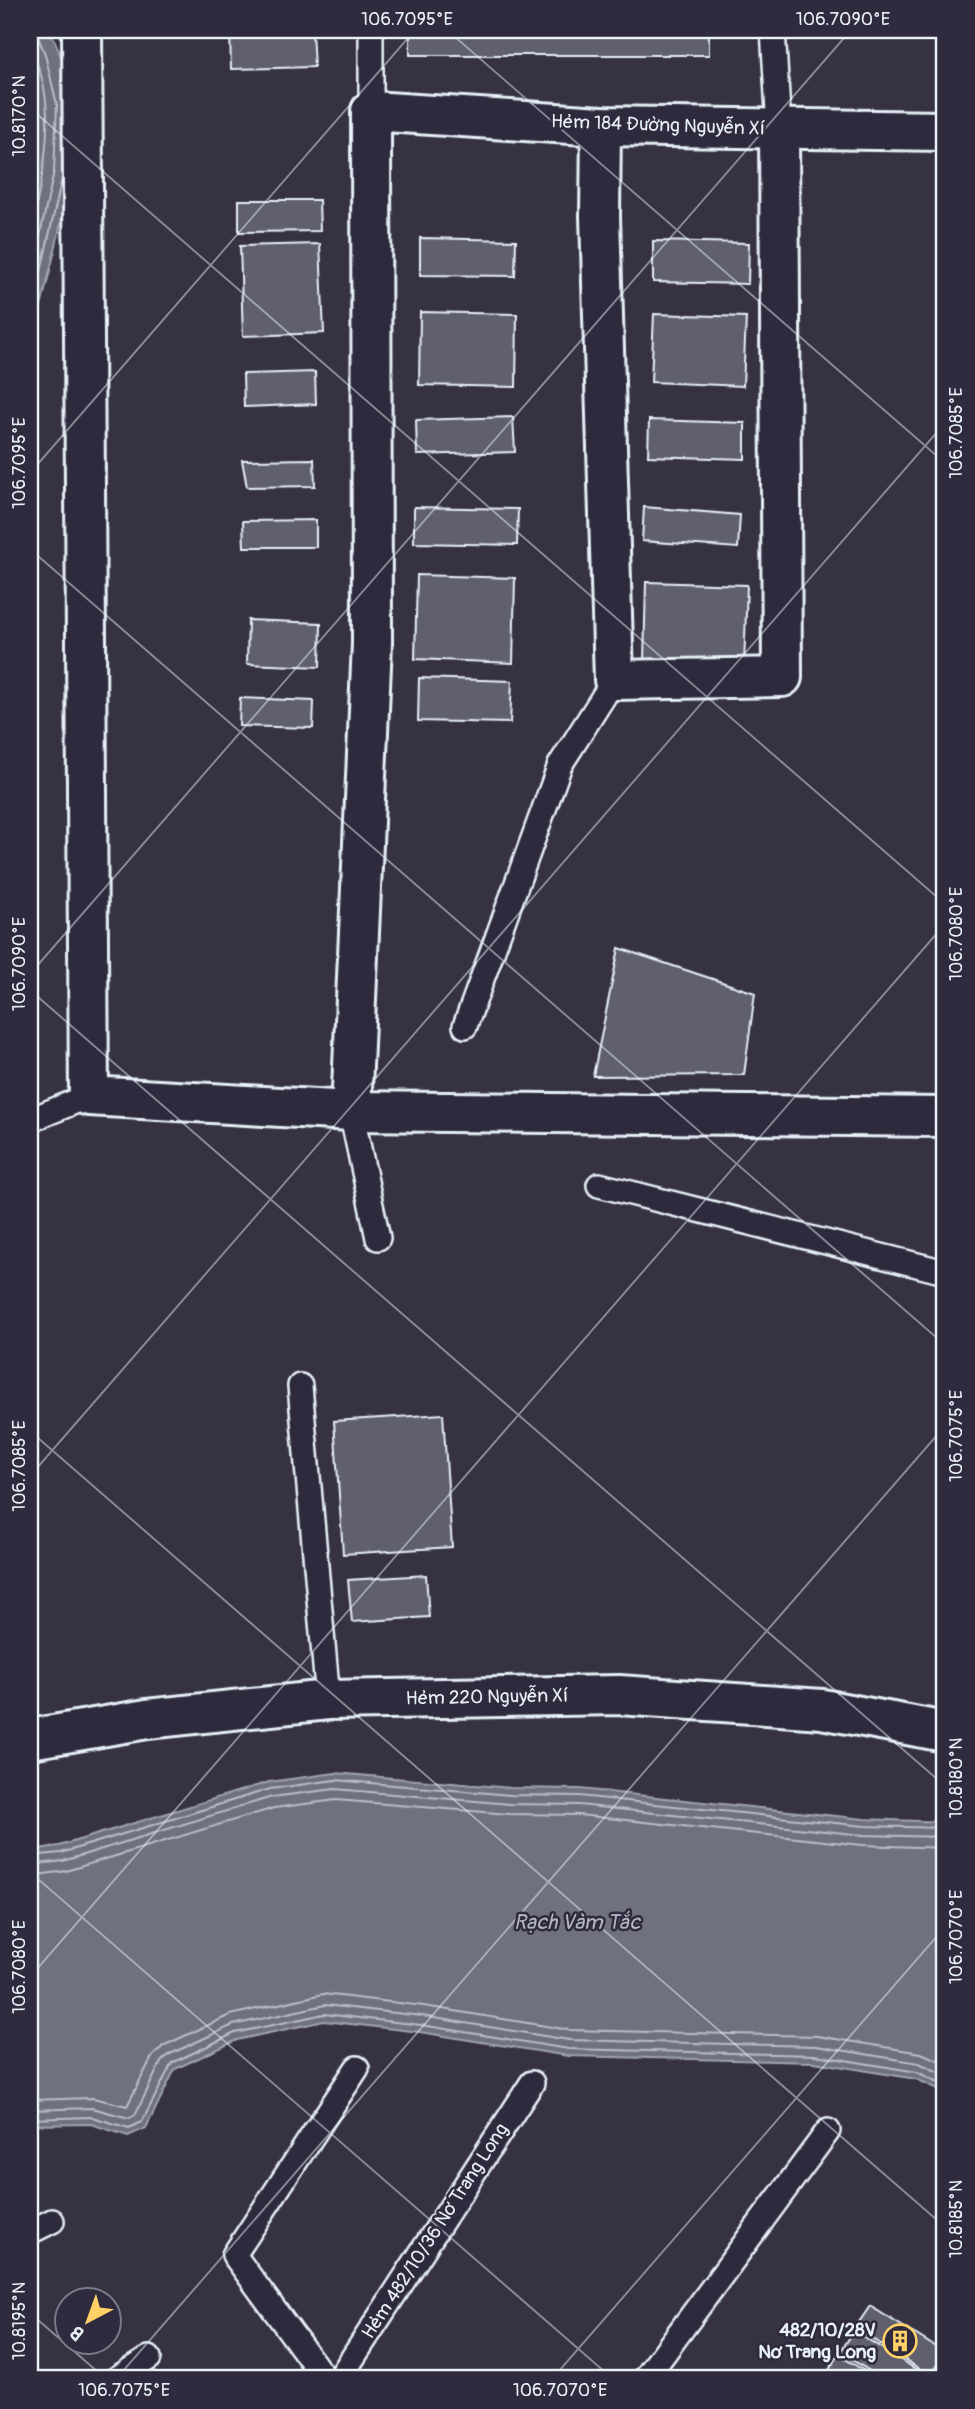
<svg xmlns="http://www.w3.org/2000/svg" width="975" height="2409" viewBox="0 0 975 2409" font-family="Pangolin,sans-serif">
  <style>
    .water { fill: #70717f; stroke: #a0a4af; stroke-width: 2 }
    .lines { fill: none; stroke-linecap: round; stroke-linejoin: round }
    .shore { stroke: #b8bec8; stroke-width: 2 }
    .building { fill: #605e6e; stroke: #e8f1f8; stroke-width: 2 }
    .lane-casing { stroke: #e8f1f8; stroke-width: 28 }
    .street-casing { stroke: #e8f1f8; stroke-width: 44 }
    .lane { stroke: #2f2a3d; stroke-width: 23 }
    .street { stroke: #2f2a3d; stroke-width: 38 }
    .ticks { fill: none; stroke: #e8f1f8; stroke-width: 2; stroke-opacity: 0.45 }
    .labels { text-anchor: middle; dominant-baseline: central; stroke-width: 5; stroke-linejoin: round; paint-order: stroke }
    .street-label { font-size: 19px; fill: #e8f1f8; stroke: #2f2a3d }
    .poi-label { font-size: 19px; font-weight: bold; fill: #e8f1f8; stroke: #2f2a3d; text-anchor: end }
    .water-label { font-size: 21px; font-style: italic; fill: #b2b7c2; stroke: #2f2a3d }
    .neatline { fill: none; stroke: #e8f1f8; stroke-width: 2.5 }
    .ticks-label { font-size: 18px; text-anchor: middle; fill: #e8f1f8 }
  </style>
  <rect width="100%" height="100%" fill="#363244"/>
  <filter id="ink" filterUnits="userSpaceOnUse"><feTurbulence type="fractalNoise" baseFrequency=".0143" numOctaves="2"/><feDisplacementMap in="SourceGraphic" scale="14" xChannelSelector="R" yChannelSelector="G"/><feConvolveMatrix kernelMatrix="1 2 1 2 8 2 1 2 1" color-interpolation-filters="sRGB"/></filter>
  <g filter="url(#ink)">
    <g class="water">
      <path d="M30 30H49C101 120 51 257 30 352Z"/>
      <polygon points="335,1773 511,1788 580,1789 864,1819 945,1822 945,2092 916,2079 814,2062 568,2056 420,2032 324,2021 237,2040 175,2069 146,2128 128,2136 91,2124 30,2125 30,1850 59,1846 269,1782"/>
    </g>
    <g class="lines">
      <g class="shore">
        <path d="M30 49C61 103 43 176 30 233"/>
        <polyline points="30,281 54,171 57,105 45,54 35,30"/>
        <polyline points="30,320 62,178"/>
        <polyline points="30,1856 61,1853 270,1789 335,1780 511,1795 579,1796 864,1826 945,1828"/>
        <polyline points="30,1865 63,1861 272,1797 335,1789 510,1804 579,1805 863,1835 945,1837"/>
        <polyline points="30,1876 66,1871 274,1808 336,1800 509,1814 578,1815 862,1845 945,1848"/>
        <polyline points="30,2100 93,2098 127,2106 152,2057 163,2046 230,2015 323,1994 424,2006 570,2030 817,2036 921,2053 945,2063"/>
        <polyline points="30,2110 92,2108 129,2118 135,2115 161,2062 168,2055 233,2025 325,2005 422,2016 569,2040 816,2046 919,2063 945,2075"/>
        <polyline points="30,2119 92,2117 129,2128 142,2122 172,2063 235,2033 324,2014 421,2025 568,2049 815,2055 917,2072 945,2085"/>
      </g>
    </g>
    <g class="building">
      <polygon points="230,30 312,30 314,67 231,69"/>
      <rect x="410" y="30" width="299" height="25"/>
      <polygon points="239,200 319,200 320,231 239,232"/>
      <polygon points="420,238 516,240 515,276 420,275"/>
      <polygon points="653,241 749,243 748,284 653,282"/>
      <polygon points="320,244 324,333 243,336 240,246"/>
      <polygon points="420,312 517,314 516,387 419,385"/>
      <polygon points="654,314 746,317 743,386 651,382"/>
      <polygon points="315,372 316,404 244,407 243,374"/>
      <polygon points="513,417 515,452 417,455 416,420"/>
      <polygon points="649,420 745,423 745,459 648,456"/>
      <polygon points="314,459 315,486 247,487 242,460"/>
      <polygon points="414,507 518,509 517,545 414,543"/>
      <polygon points="644,507 740,515 738,548 642,541"/>
      <polygon points="316,520 316,547 244,547 243,521"/>
      <polygon points="417,575 515,578 513,663 415,659"/>
      <polygon points="646,582 747,585 744,666 644,662"/>
      <polygon points="248,620 321,623 320,667 247,664"/>
      <polygon points="419,678 512,681 510,723 418,721"/>
      <polygon points="240,698 314,701 313,728 239,726"/>
      <polygon points="619,948 755,993 744,1075 593,1076"/>
      <polygon points="443,1414 452,1547 343,1554 334,1421"/>
      <polygon points="426,1575 429,1617 352,1622 348,1580"/>
      <polygon points="870,2306 945,2353 931,2376 855,2328"/>
      <polygon points="854,2331 930,2378 882,2379 840,2352"/>
      <polygon points="839,2355 877,2379 828,2379 824,2377"/>
    </g>
    <g class="lines">
      <defs>
        <g id="lane">
          <polyline points="371,30 371,111"/>
          <polyline points="773,30 779,128"/>
          <polyline points="465,1026 560,765 614,680"/>
          <polyline points="351,1111 378,1238"/>
          <polyline points="30,1120 89,1096"/>
          <polyline points="599,1185 945,1272"/>
          <polyline points="300,1386 328,1700"/>
          <polyline points="30,2232 52,2221"/>
          <polyline points="116,2379 149,2358"/>
          <polyline points="325,2379 234,2255 357,2068"/>
          <polyline points="339,2379 532,2083"/>
          <polyline points="645,2379 828,2131"/>
        </g>
        <g id="street">
          <polyline points="82,30 89,1096 351,1111 372,643 371,111 601,126 945,131"/>
          <polyline points="601,126 600,216 614,680 782,677 779,128"/>
          <polyline points="351,1111 945,1117"/>
          <polyline points="30,1739 147,1719 328,1700 619,1695 822,1709 945,1732"/>
        </g>
      </defs>
      <use href="#lane" class="lane-casing"/>
      <use href="#street" class="street-casing"/>
      <use href="#lane" class="lane"/>
      <use href="#street" class="street"/>
    </g>
  </g>
  <path class="ticks" d="M447 30 945 463M30 108 945 904M30 473 415 30M30 549 945 1345M30 974 851 30M30 990 945 1786M30 1431 945 2227M30 1476 945 423M30 1872 613 2379M30 1977 945 924M30 2313 106 2379M116 2379 945 1426M552 2379 945 1927"/>
  <defs>
    <symbol id="building-ring" viewBox="-11 -11 22 22"><circle r="9.5" fill="#2f2a3d" stroke="#ffd166" stroke-width="1.5"/><path d="M-4-6H4V6H1V3H-1V6H-4ZM-2.5-4.3h1.7v1.8h-1.7ZM.8-4.3h1.7v1.8H.8ZM-2.5-1h1.7V.8h-1.7ZM.8-1h1.7V.8H.8Z" fill="#ffd166"/></symbol>
  </defs>
  <g fill-rule="evenodd">
    <use href="#building-ring" x="881" y="2322" width="38" height="38"/>
  </g>
  <g class="labels">
    <g class="street-label">
      <text transform="translate(658 125) rotate(2)">Hẻm 184 Đường Nguyễn Xí</text>
      <text transform="translate(487 1697) rotate(-1)">Hẻm 220 Nguyễn Xí</text>
      <text transform="translate(435 2231) rotate(-57)">Hẻm 482/10/36 Nơ Trang Long</text>
    </g>
    <g class="poi-label">
      <text x="876" y="2330">482/10/28V<tspan x="876" dy="22">Nơ Trang Long</tspan></text>
    </g>
    <g class="water-label">
      <text x="577" y="1922">Rạch Vàm Tắc</text>
    </g>
  </g>
  <rect width="975" height="2409" fill="none" stroke="#2f2a3d" stroke-width="77"/>
  <g transform="translate(88 2321) rotate(221)"><circle r="33" fill="#2f2a3d" stroke="#797a88" stroke-width="2"/>
  <path d="M0-5L12 26L0 18L-12 26Z" fill="#ffd166"/>
  <text y="-10" font-size="19" font-weight="bold" text-anchor="middle" fill="#e8f1f8">B</text>
  </g>
  <rect x="38" y="38" width="898" height="2332" class="neatline"/>
  <g class="ticks-label">
    <text x="407" y="25">106.7095°E</text>
    <text x="843" y="25">106.7090°E</text>
    <text transform="translate(19 116) rotate(-90)" y="6">10.8170°N</text>
    <text transform="translate(956 433) rotate(-90)" y="6">106.7085°E</text>
    <text transform="translate(19 463) rotate(-90)" y="6">106.7095°E</text>
    <text transform="translate(956 934) rotate(-90)" y="6">106.7080°E</text>
    <text transform="translate(19 964) rotate(-90)" y="6">106.7090°E</text>
    <text transform="translate(956 1436) rotate(-90)" y="6">106.7075°E</text>
    <text transform="translate(19 1466) rotate(-90)" y="6">106.7085°E</text>
    <text transform="translate(956 1778) rotate(-90)" y="6">10.8180°N</text>
    <text transform="translate(956 1937) rotate(-90)" y="6">106.7070°E</text>
    <text transform="translate(19 1967) rotate(-90)" y="6">106.7080°E</text>
    <text transform="translate(956 2219) rotate(-90)" y="6">10.8185°N</text>
    <text transform="translate(19 2321) rotate(-90)" y="6">10.8195°N</text>
    <text x="124" y="2396">106.7075°E</text>
    <text x="560" y="2396">106.7070°E</text>
  </g>
</svg>
